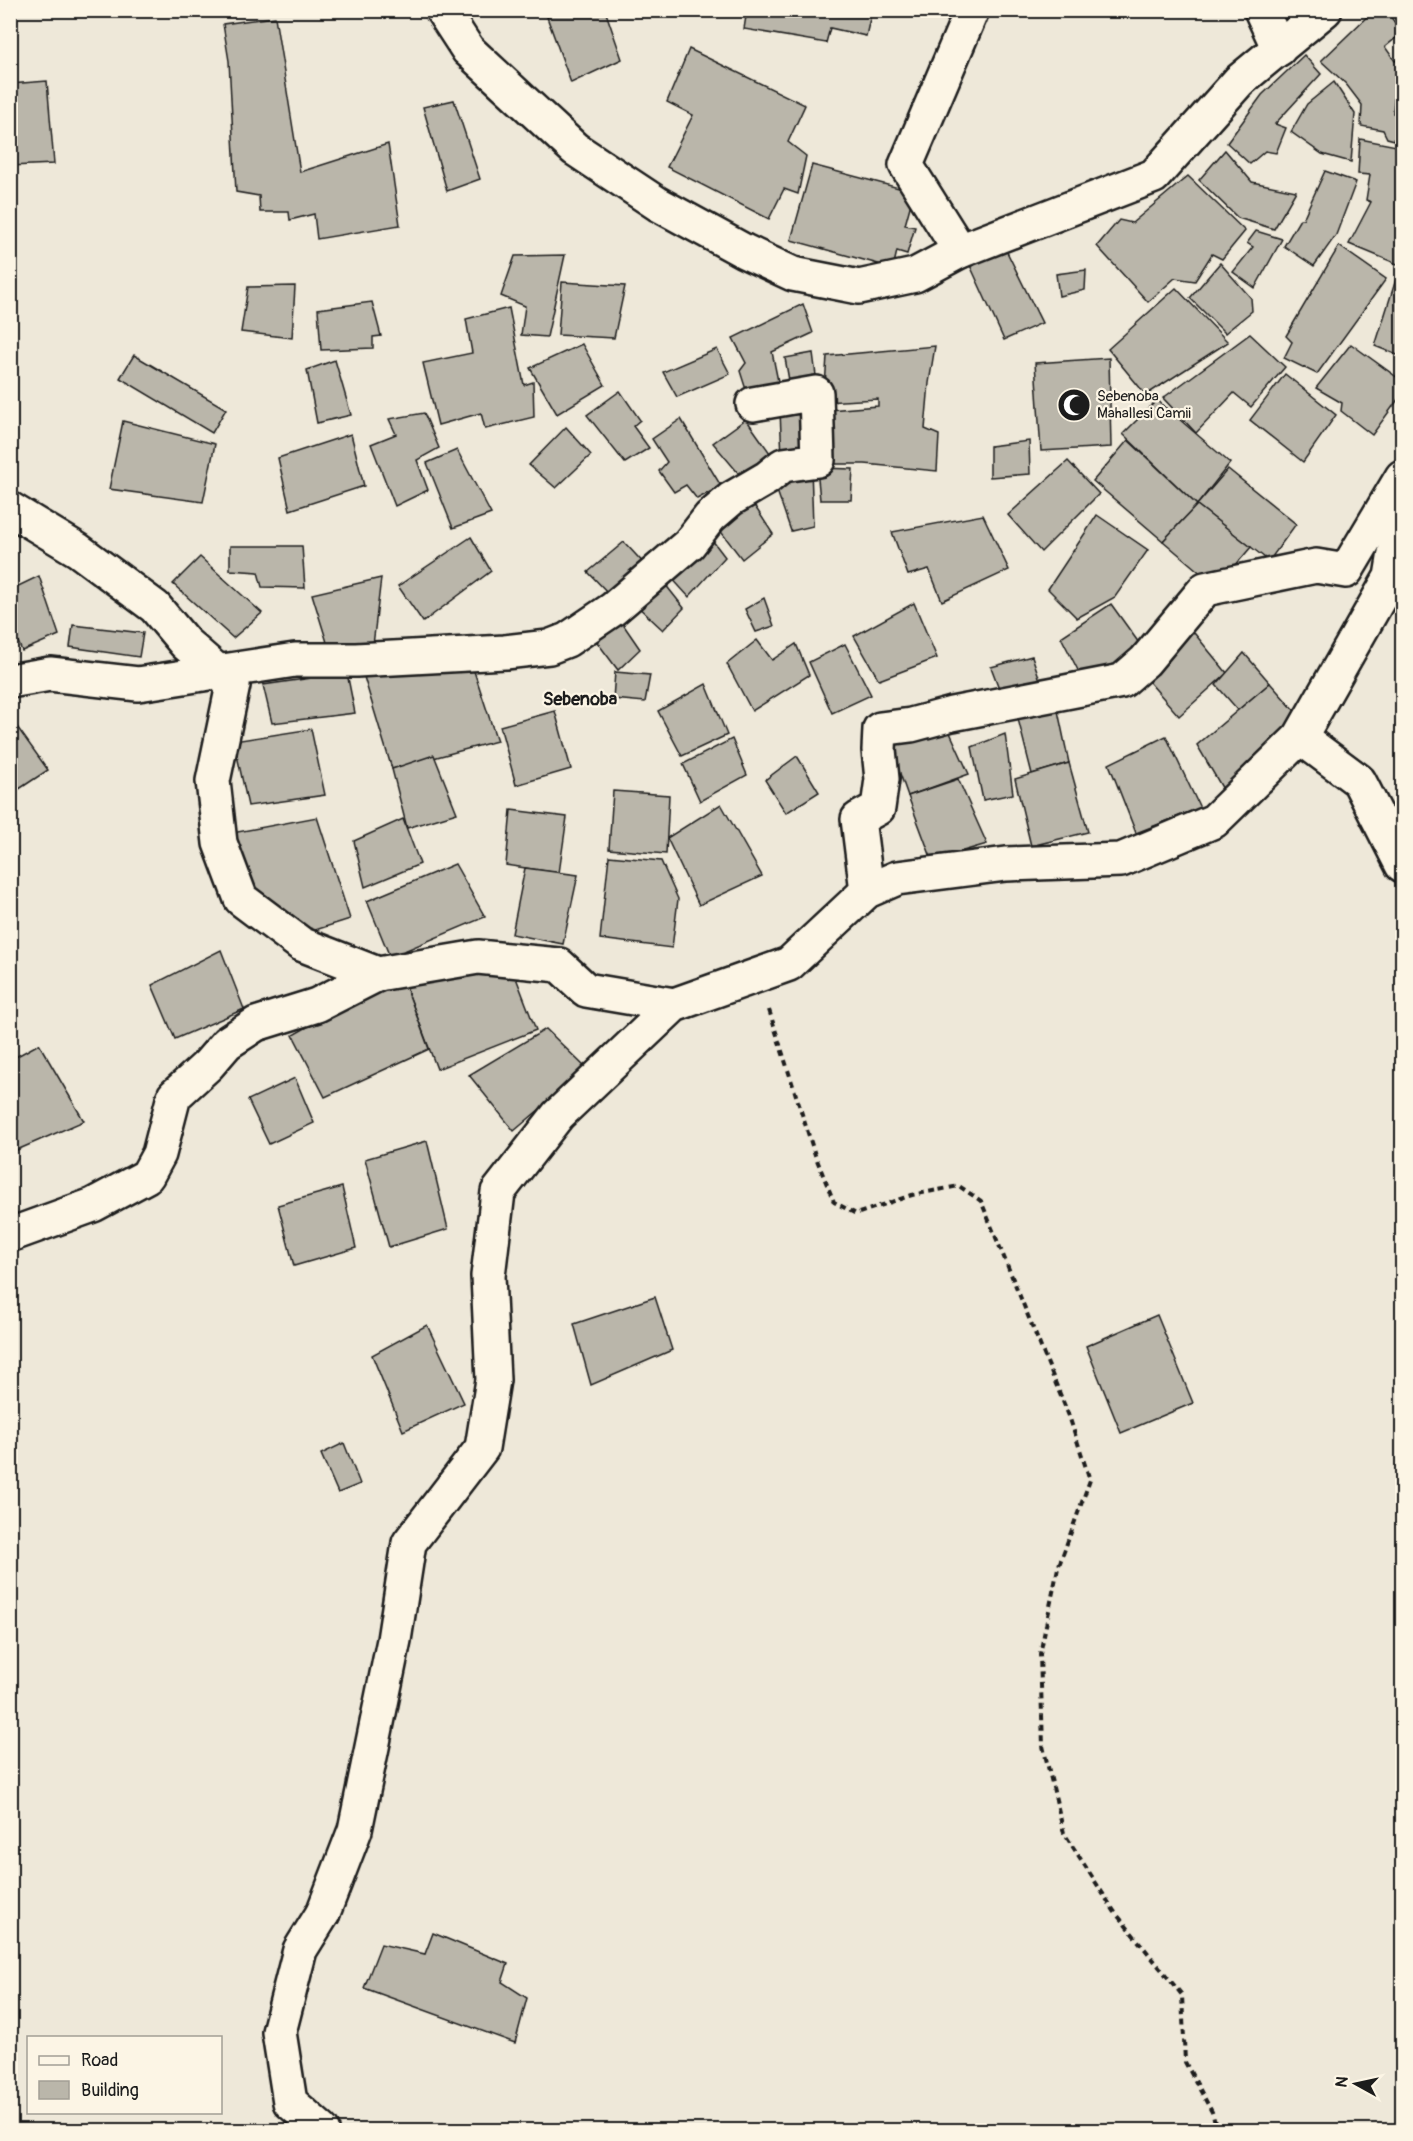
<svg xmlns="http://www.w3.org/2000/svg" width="1413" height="2141" viewBox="0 0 1413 2141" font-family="Pangolin,sans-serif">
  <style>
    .building { fill: #bab6aa; stroke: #1c1c1c; stroke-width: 1.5 }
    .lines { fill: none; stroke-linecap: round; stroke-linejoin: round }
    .minor-casing { stroke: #1c1c1c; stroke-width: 38 }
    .tertiary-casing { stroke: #1c1c1c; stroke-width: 38 }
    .secondary-casing { stroke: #1c1c1c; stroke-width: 38 }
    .path { stroke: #1c1c1c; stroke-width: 4; stroke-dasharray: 6 4.5; stroke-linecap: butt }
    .minor { stroke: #fcf5e5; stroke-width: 33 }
    .tertiary { stroke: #fcf5e5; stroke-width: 33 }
    .secondary { stroke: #fcf5e5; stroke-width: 33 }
    .labels { text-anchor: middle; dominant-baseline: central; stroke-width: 4.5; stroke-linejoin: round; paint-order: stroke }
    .poi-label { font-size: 15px; fill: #1c1c1c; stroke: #fcf5e5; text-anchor: start }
    .quarter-label { font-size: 18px; font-weight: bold; fill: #1c1c1c; stroke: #fcf5e5 }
  </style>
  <rect width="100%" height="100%" fill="#eee8d9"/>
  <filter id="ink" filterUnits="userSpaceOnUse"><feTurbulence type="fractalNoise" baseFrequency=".0167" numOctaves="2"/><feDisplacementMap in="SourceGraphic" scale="12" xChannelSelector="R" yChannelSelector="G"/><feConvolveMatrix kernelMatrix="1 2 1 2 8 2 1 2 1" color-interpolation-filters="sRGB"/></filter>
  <g filter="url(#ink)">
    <g class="building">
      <polygon points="561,10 605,10 622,59 571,83 547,17"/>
      <polygon points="657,10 675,10 674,16"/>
      <polygon points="747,10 872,10 866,36 830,28 826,43 744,29"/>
      <polygon points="1374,10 1386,10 1402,33 1385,47 1395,61 1402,58 1402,90 1394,99 1393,113 1402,114 1402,142 1387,138 1383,130 1361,126 1362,105 1346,84 1321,61"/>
      <polygon points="275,17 300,172 388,144 400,225 317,239 314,214 290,220 289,212 260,212 259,196 236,192 229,61 223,24"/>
      <polygon points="689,49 805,105 788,142 806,156 798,194 784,189 769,219 667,167 693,115 667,102"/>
      <polygon points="1304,55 1321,74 1275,124 1286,128 1276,153 1265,151 1250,164 1227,143 1262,95"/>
      <polygon points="47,81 54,164 10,166 10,84"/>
      <polygon points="1334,82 1355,114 1351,162 1322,154 1291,132 1307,104"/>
      <polygon points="454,100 480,179 447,191 423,107"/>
      <polygon points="1360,139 1402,147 1400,202 1402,203 1402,266 1349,244 1371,202 1366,200 1370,175 1358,174"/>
      <polygon points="1225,150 1252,182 1296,191 1274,229 1238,218 1199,180"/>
      <polygon points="812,165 914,192 905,225 915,227 907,254 897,251 893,268 791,240"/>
      <polygon points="1325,171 1356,182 1336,235 1314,266 1284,246 1300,219 1303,219"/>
      <polygon points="1188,176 1245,231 1222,259 1212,254 1195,281 1175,278 1148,302 1097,246 1119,220 1132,223"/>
      <polygon points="1256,231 1282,239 1255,288 1233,272 1253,247 1247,243"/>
      <polygon points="1339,246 1386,279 1317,374 1284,358 1292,342 1286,336"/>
      <polygon points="1005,248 1042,323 1004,340 969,263"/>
      <polygon points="565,255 547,337 521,335 525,306 501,296 515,256"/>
      <polygon points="1220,263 1251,298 1252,311 1225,333 1190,298"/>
      <polygon points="1086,270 1085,290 1059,296 1056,274"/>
      <polygon points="1397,276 1402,276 1402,357 1375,346"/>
      <polygon points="562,282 625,286 614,338 558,335"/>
      <polygon points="295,286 292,338 241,332 248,287"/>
      <polygon points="1176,288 1228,342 1146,395 1108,349"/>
      <polygon points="372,302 381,336 373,337 373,348 321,350 318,309"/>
      <polygon points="803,304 813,333 772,352 780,391 748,396 740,371 746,363 733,338"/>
      <polygon points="509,308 524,385 533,382 534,417 485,429 481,413 438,425 423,363 472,353 466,319"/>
      <polygon points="1250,334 1285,367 1251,407 1234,393 1196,433 1163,398"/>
      <polygon points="582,344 605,385 557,414 530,368"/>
      <polygon points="1351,344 1402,381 1402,394 1372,435 1341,411 1342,403 1316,388"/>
      <polygon points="935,346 929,383 925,429 939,435 937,471 865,464 825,464 829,410 878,406 878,399 824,402 827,356"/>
      <polygon points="717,349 730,374 677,397 663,372"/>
      <polygon points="813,353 817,383 790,386 785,358"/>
      <polygon points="134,355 226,409 212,433 120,378"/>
      <polygon points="1109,358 1111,447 1041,451 1035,363"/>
      <polygon points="335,360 351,415 317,423 307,370"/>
      <polygon points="1285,374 1336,415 1303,462 1250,420"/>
      <polygon points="620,391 640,420 633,426 649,448 625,463 587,415"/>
      <polygon points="1157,400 1230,463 1197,505 1123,434"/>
      <polygon points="780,411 808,412 810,455 782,457"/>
      <polygon points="424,413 439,448 417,460 428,490 395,506 371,444 396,434 389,419"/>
      <polygon points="681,419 721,486 697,499 686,485 674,492 659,471 667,462 652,439"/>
      <polygon points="746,419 775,460 745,481 713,443"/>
      <polygon points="123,421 215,444 203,502 109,489"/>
      <polygon points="566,427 591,455 556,488 529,465"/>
      <polygon points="351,434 364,486 290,510 278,458"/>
      <polygon points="1128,440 1197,505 1163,541 1093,481"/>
      <polygon points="1029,441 1030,474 990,477 990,446"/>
      <polygon points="457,450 491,514 453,528 427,463"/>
      <polygon points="1068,461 1099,494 1041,552 1008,515"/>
      <polygon points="811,468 813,526 791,531 775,485"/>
      <polygon points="817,468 853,469 851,500 820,500"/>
      <polygon points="1228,469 1296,524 1269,561 1197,505"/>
      <polygon points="750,499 773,534 742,559 715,524"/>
      <polygon points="1197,505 1251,547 1217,587 1163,541"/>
      <polygon points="983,515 1009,570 942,601 929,569 908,575 892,532"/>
      <polygon points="1097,515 1148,550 1115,597 1077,618 1048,589"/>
      <polygon points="706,532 725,557 689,597 669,575"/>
      <polygon points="471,537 491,571 423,622 398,586"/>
      <polygon points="624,542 648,568 612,597 588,572"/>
      <polygon points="230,546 302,546 305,588 262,587 258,572 230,570"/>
      <polygon points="200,557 262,613 233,638 173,584"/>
      <polygon points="39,576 59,635 22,651 10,623 10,590"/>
      <polygon points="381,578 373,645 330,652 312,594"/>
      <polygon points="661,579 684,608 663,630 635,604"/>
      <polygon points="764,598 774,626 756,632 745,609"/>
      <polygon points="914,603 937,658 879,680 854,636"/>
      <polygon points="1111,604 1144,650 1118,673 1083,680 1061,637"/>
      <polygon points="616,614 640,649 618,670 591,634"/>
      <polygon points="73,625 143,633 139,657 70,647"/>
      <polygon points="1190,628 1227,673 1179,716 1143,675"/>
      <polygon points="757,640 772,660 796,644 809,675 752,711 727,664"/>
      <polygon points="845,644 871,695 832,713 809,662"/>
      <polygon points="1244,653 1270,683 1238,710 1216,685"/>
      <polygon points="1032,656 1044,692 1003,699 991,667"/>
      <polygon points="471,662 497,741 392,769 364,677 398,665"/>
      <polygon points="615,672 650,675 645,702 613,699"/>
      <polygon points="347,673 355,713 272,723 263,685"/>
      <polygon points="1270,683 1302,719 1224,791 1197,745"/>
      <polygon points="706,684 727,735 682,756 658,711"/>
      <polygon points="1057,706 1069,763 1032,774 1016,711"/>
      <polygon points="555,711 571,769 516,785 500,726"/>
      <polygon points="10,717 48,770 10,795"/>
      <polygon points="947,726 969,774 908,796 886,734"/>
      <polygon points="311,729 325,795 248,806 234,741"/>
      <polygon points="1005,734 1013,794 983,800 972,747"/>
      <polygon points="1166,736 1200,808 1136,833 1109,764"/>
      <polygon points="732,739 747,775 700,801 683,764"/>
      <polygon points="434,755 457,813 407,828 392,769"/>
      <polygon points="797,756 819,792 786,813 765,780"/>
      <polygon points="1069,763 1088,832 1031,846 1015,779"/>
      <polygon points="958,779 987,844 932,860 908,796"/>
      <polygon points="613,791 669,795 666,854 609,849"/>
      <polygon points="721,804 762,876 699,905 667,838"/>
      <polygon points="511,810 567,817 559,873 506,865"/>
      <polygon points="317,817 350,919 306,933 249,890 232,833"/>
      <polygon points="403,819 420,864 365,887 354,841"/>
      <polygon points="609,856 661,861 678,899 672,948 600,939"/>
      <polygon points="455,864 485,917 390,957 367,901"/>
      <polygon points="525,868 578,875 563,944 512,934"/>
      <polygon points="505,949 536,1030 437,1069 406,987"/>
      <polygon points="221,950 244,1009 175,1039 152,985"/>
      <polygon points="388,982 406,987 429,1049 325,1097 293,1035"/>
      <polygon points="546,1029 587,1069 514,1131 469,1075"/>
      <polygon points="39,1044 84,1121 10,1153 10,1060"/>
      <polygon points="295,1078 314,1123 269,1144 248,1100"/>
      <polygon points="427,1141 448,1229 389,1247 365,1159"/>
      <polygon points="342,1187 356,1248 294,1266 278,1205"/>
      <polygon points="655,1297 672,1350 591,1385 574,1324"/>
      <polygon points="1157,1315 1193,1403 1121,1433 1086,1346"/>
      <polygon points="427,1325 464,1403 403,1431 372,1355"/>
      <polygon points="344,1443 360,1484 338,1493 321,1454"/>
      <polygon points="433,1933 508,1964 502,1982 527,1998 515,2043 364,1988 381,1944 425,1954"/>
    </g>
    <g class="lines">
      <defs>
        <g id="minor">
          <polyline points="1261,10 1279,49"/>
          <polyline points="960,251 906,165 972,10"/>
          <polyline points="10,509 78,550 155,607 185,643 233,685 213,781 220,843 241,899 301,944 378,974 478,957 559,965 586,990 674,1005"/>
          <polyline points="10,681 50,674 138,684 295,660 356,660 505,652 549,647 567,640 613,609 689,544 710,517 731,499 767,478 783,465 818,460 816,393 753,404"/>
          <polyline points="867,891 858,819 878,808 882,779 879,750 880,729 911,725 952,714 1122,681 1145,661 1205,589 1316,566 1346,571 1402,477"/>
          <polyline points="323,1913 355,1830 394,1640 409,1543 482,1448 493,1380 488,1276 498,1192 558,1115 674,1005 789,964 867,891 897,878 1006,864 1121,860 1214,821 1300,737 1391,577 1402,511"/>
        </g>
        <g id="tertiary">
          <polyline points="1300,737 1359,781 1402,865"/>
          <polyline points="10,1235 93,1205 147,1176 159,1154 174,1096 208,1065 227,1043 256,1024 317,1005 378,974"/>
          <polyline points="322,2130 290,2102 279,2032 300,1950 323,1913"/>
        </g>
        <polyline id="secondary" points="442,10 468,50 575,149 658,204 744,251 793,274 859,287 915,275 960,251 1154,176 1239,81 1325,10"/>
      </defs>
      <use href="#minor" class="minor-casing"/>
      <use href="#tertiary" class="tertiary-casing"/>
      <use href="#secondary" class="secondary-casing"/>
      <polyline class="path" points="769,1010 815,1155 834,1202 856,1214 912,1195 959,1186 981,1201 1069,1416 1090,1480 1058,1568 1040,1654 1043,1746 1064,1833 1114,1911 1182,1995 1185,2062 1212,2112 1217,2130"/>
      <use href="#minor" class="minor"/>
      <use href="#tertiary" class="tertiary"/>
      <use href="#secondary" class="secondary"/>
    </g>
  </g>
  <defs>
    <symbol id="mosque-disc" viewBox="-11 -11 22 22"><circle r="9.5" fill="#1c1c1c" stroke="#fcf5e5"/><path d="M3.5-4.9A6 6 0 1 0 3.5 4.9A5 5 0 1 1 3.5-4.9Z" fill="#fff"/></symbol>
  </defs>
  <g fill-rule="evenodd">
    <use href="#mosque-disc" x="1055" y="386" width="38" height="38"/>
  </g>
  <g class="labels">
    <g class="poi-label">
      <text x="1097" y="396">Sebenoba<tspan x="1097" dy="17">Mahallesi Camii</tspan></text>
    </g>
    <g class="quarter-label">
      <text x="580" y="699">Sebenoba</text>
    </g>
  </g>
  <rect width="1413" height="2141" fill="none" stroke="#fcf5e5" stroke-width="36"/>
  <rect x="18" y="18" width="1377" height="2105" fill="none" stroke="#1c1c1c" stroke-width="2" filter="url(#ink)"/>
  <rect x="27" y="2036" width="195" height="78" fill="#fcf5e5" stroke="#a29e95" stroke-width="1.5"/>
  <rect x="39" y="2056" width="30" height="9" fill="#fcf5e5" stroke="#a29e95" stroke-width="1.5"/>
  <text x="81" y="2066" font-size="18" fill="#1c1c1c">Road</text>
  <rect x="39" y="2081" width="30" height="18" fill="#bab6aa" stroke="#a29e95" stroke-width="1.5"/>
  <text x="81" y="2096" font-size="18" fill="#1c1c1c">Building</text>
  <g transform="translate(1356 2084) rotate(278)" stroke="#fcf5e5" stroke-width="4.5" paint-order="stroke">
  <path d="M0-4.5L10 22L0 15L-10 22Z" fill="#1c1c1c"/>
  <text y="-9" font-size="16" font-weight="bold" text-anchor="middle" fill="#1c1c1c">N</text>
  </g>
</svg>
